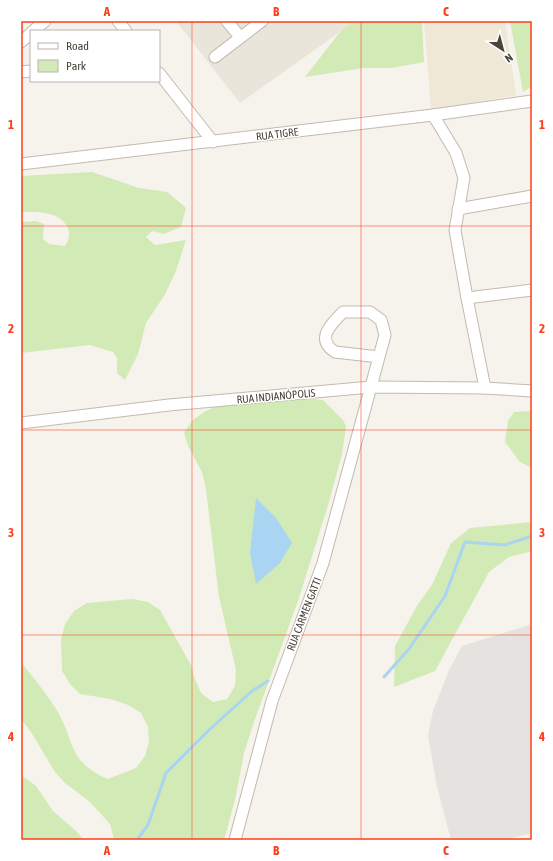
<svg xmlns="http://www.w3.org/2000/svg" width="553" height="861" viewBox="0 0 553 861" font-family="'Asap Condensed',sans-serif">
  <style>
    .residential { fill: #eae5da }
    .education { fill: #efe8d6 }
    .green { fill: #d2eab5 }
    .parking { fill: #e5e3e0 }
    .water { fill: #a9d4f2 }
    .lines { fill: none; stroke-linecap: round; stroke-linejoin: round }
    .stream { stroke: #a9d4f2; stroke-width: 3 }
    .minor-casing { stroke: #c2bbae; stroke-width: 13 }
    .minor { stroke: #fff; stroke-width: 11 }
    .grid { fill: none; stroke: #fc3f1d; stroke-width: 1; stroke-opacity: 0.55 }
    .labels { text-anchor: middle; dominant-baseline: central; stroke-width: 3; stroke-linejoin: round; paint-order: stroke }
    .street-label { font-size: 11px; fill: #4b4439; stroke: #fff }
    .neatline { fill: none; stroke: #fc3f1d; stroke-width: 1.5 }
    .grid-label { font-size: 13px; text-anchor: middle; font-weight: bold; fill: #fc3f1d }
  </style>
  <rect width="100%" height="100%" fill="#f6f3ec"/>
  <polygon class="residential" points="176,21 352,21 340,32 240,103"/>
  <polygon class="education" points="424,21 505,21 516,95 431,110"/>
  <g class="green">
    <polygon points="352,21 422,21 424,62 391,68 364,68 305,77 340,32"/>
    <polygon points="510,21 532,21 532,86 523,92"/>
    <path d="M92 172 139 188 167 192 186 208 181 227 164 234 152 231 146 237 155 245 186 240 176 271 164 296 146 323 138 354 125 380 117 373V358L113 352 90 345 21 353V222L36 221 44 224 43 239 49 244 65 246C69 239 71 234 67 226 58 211 37 212 21 212V176Z"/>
    <path d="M292 397 323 400 343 420 346 426 342 454 329 502 298 601 255 719 244 753 235 800 224 840H113L114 839 110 824 90 802 65 783 55 772 31 732 21 719V662C33 677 46 693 56 709 76 741 66 761 108 779L136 768 145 756 149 742 148 727 141 713 128 705 111 699 80 694 70 684 62 671 61 639 65 624 74 611 87 603 132 599 148 602 160 610 191 665 195 679 201 693 213 702 227 699 235 686 236 670 219 597 206 489 202 472 188 446 184 432 194 419 206 411 219 405Z"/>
    <polygon points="532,411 532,468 520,462 505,442 508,421 514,412"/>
    <polygon points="532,522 532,551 509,557 489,572 435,671 394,687 395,646 418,604 432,585 451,543 470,528"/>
    <polygon points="21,777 24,777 36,786 53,811 76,831 84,840 21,840"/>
  </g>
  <polygon class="parking" points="532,624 532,832 530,834 502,840 451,840 437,787 428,735 433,711 449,670 462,646"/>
  <polygon class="water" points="256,498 276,518 292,543 280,563 256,584 250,553"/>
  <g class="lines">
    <g class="stream">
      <polyline points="384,677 409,649 445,596 465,542 505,545 532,536"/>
      <polyline points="137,840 148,825 166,773 208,731 252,691 268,681"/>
    </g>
    <defs>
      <g id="minor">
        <polyline points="118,21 126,31"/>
        <polyline points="227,21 240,37"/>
        <polyline points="33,31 45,21"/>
        <polyline points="21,42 31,33"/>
        <polyline points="215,57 262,21"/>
        <polyline points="21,72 31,71"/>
        <polyline points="159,73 213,142"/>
        <polyline points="433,115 456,153 464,178 455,230 467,298 485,388"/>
        <polyline points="21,164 433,115 532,101"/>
        <polyline points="458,209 532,196"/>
        <polyline points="467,298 532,290"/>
        <polyline points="21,423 169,405 371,387 485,388 532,391"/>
        <path d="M235 840 272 701 323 563 385 335 381 320 370 312H343C331 324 315 339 335 352L379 357"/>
      </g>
    </defs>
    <use href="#minor" class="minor-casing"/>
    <use href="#minor" class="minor"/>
  </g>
  <path class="grid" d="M192 21V840M361 21V840M21 226H532M21 430H532M21 635H532"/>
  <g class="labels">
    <g class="street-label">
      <text transform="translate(277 134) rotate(-7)">RUA TIGRE</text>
      <text transform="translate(276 396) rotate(-5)">RUA INDIANÓPOLIS</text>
      <text transform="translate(304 614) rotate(-69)">RUA CARMEN GATTI</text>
    </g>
  </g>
  <rect width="553" height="861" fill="none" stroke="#ffffff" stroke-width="44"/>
  <rect x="30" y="30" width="130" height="52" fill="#ffffff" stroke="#b7b4b0"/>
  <rect x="38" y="43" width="20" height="6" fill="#ffffff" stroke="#b7b4b0"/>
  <text x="66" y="50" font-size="12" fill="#4b4439">Road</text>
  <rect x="38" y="60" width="20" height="12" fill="#d2eab5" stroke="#b7b4b0"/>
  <text x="66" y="70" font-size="12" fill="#4b4439">Park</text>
  <g transform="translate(503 50) rotate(144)" stroke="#ffffff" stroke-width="3" paint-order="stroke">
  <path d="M0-3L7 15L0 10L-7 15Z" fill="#4b4439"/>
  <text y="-6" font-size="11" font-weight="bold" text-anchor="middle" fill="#4b4439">N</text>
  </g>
  <rect x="22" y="22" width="509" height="817" class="neatline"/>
  <g class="grid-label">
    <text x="107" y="16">A</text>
    <text x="276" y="16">B</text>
    <text x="446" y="16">C</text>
    <text x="11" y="129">1</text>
    <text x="542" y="129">1</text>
    <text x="11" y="333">2</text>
    <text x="542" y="333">2</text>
    <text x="11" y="537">3</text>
    <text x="542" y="537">3</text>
    <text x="11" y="741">4</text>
    <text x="542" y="741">4</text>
    <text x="107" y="855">A</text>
    <text x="276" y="855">B</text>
    <text x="446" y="855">C</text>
  </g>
</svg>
